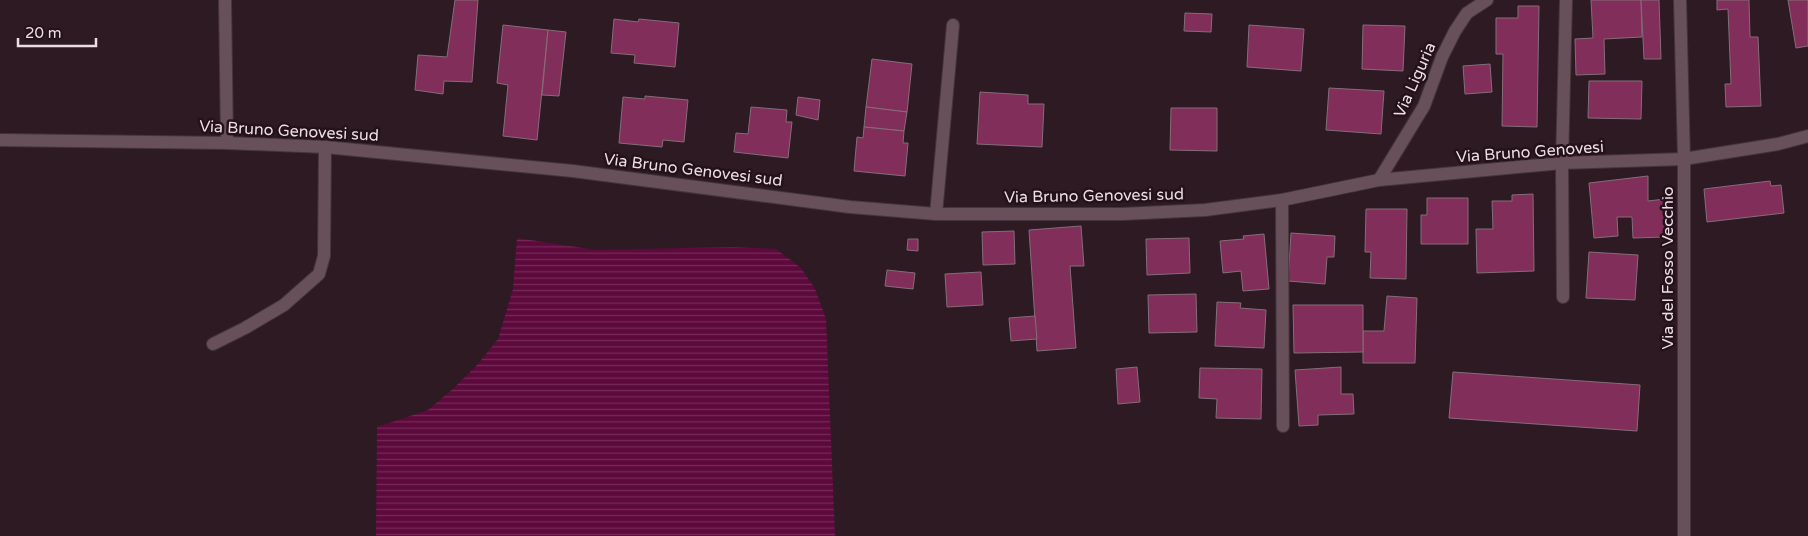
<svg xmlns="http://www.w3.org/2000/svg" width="1808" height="536" viewBox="0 0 1808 536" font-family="'Varela Round',sans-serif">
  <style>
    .water { fill: url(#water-rules) }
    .building { fill: #812e5b; stroke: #856d77 }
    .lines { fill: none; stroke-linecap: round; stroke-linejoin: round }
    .minor-casing { stroke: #44353c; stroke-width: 14 }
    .minor { stroke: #67505a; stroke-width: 12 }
    .labels { text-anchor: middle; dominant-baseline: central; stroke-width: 5; stroke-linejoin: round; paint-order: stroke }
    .street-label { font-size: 16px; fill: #ebdde3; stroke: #24111a }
  </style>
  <defs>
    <pattern id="water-rules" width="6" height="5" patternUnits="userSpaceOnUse" patternTransform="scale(1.25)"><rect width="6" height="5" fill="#5d093c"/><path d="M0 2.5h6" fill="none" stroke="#742c58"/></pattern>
  </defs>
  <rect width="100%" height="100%" fill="#2e1a23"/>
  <polygon class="water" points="517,238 596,250 733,247 776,249 801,268 815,289 826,319 835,536 376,536 377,427 428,410 454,388 478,364 498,339 513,289"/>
  <g class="building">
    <polygon points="455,0 478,0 472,82 444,81 443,94 415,90 418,55 447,57"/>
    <polygon points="1591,0 1641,0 1642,37 1604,39 1605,74 1576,75 1575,39 1593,38"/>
    <polygon points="1641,0 1659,0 1661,59 1644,59"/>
    <polygon points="1717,0 1749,0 1750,37 1758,37 1761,106 1726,107 1725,84 1731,84 1728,9 1717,10"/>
    <polygon points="1788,0 1808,0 1808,46 1796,48"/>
    <polygon points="1518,6 1539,6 1537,127 1502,126 1503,54 1496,54 1496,18 1518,18"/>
    <polygon points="1185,13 1212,14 1211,32 1184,31"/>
    <polygon points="614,19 638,22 639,19 679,23 675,67 634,63 635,55 611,53"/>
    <polygon points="503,25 548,30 537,140 503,136 508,85 497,83"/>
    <polygon points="1249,25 1304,29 1301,71 1247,67"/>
    <polygon points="1363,25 1405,26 1403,71 1362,69"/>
    <polygon points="548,30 566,32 559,96 542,95"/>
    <polygon points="872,59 912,64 907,112 866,107"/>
    <polygon points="1490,64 1492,92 1465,94 1463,66"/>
    <polygon points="1589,81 1642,81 1641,119 1588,118"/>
    <polygon points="1329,88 1384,91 1381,134 1326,130"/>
    <polygon points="980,92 1028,95 1028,104 1044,104 1042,147 977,144"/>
    <polygon points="645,96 688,100 684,142 663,140 662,147 619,143 623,97 645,99"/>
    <polygon points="798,97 820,100 818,120 796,115"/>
    <polygon points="751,107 787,110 786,122 792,122 788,158 734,152 736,133 748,134"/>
    <polygon points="866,107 907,112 904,131 864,127"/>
    <polygon points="1171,108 1217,108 1217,151 1170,150"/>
    <polygon points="864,127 904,131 903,143 908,143 905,176 854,171 857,137 863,138"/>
    <polygon points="1648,176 1648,201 1665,199 1665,237 1633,238 1632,217 1617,217 1618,236 1594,238 1589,183"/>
    <polygon points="1770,181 1771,186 1781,185 1784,213 1707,222 1704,189"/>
    <polygon points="1533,194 1534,271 1477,273 1476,229 1493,229 1492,201 1512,201 1512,195"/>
    <polygon points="1427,198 1468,198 1468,244 1421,244 1421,215 1427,215"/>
    <polygon points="1366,209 1407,209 1406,279 1370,278 1371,252 1365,252"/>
    <polygon points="1081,226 1084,266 1070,266 1076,348 1037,351 1029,230"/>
    <polygon points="1014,231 1015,264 983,265 982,232"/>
    <polygon points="1291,233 1335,236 1334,257 1327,257 1325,284 1288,281"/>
    <polygon points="1264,234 1269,289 1243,291 1241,271 1223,273 1220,241 1244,239 1243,236"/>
    <polygon points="1189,238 1190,273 1147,275 1146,239"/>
    <polygon points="908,239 918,239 918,251 907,250"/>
    <polygon points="1589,252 1638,255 1635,300 1586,298"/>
    <polygon points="887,270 915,273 913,289 885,286"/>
    <polygon points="981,272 983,305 947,307 945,274"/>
    <polygon points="1196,294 1197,332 1149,333 1148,295"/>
    <polygon points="1387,296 1417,298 1415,363 1363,363 1363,331 1384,331"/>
    <polygon points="1217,302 1241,303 1240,308 1266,310 1264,348 1215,346"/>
    <polygon points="1293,305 1363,305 1363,352 1294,353"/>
    <polygon points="1035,316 1037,339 1011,341 1009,318"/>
    <polygon points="1137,367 1140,402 1118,404 1116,369"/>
    <polygon points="1341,367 1341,394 1353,394 1354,414 1318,415 1318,425 1299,426 1295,370"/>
    <polygon points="1200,368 1262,369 1261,419 1216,418 1217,399 1199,398"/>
    <polygon points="1453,372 1640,385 1637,431 1449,418"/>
  </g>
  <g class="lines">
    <defs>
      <g id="minor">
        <polyline points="225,0 227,143"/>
        <polyline points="1680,0 1684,159 1684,536"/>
        <polyline points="0,140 227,143 325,147 573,171 850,207 936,214 1122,214 1205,210 1282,200 1379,180 1562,163 1684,159 1778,144 1808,136"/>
        <polyline points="1379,180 1424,106 1442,57 1455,31 1467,13 1487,0"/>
        <polyline points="1282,200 1283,426"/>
        <polyline points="936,214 953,25"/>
        <polyline points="1563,297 1562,163 1566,0"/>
        <polyline points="213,344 245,328 284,305 319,274 324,256 325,147"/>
      </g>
    </defs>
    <use href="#minor" class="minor-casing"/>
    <use href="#minor" class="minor"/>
  </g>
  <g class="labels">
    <g class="street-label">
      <text transform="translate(1415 80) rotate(-66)">Via Liguria</text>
      <text transform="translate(289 131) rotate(3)">Via Bruno Genovesi sud</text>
      <text transform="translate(1530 152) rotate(-4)">Via Bruno Genovesi</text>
      <text transform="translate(693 170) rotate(7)">Via Bruno Genovesi sud</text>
      <text transform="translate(1094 196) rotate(-1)">Via Bruno Genovesi sud</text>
      <text transform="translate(1668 268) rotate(-90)">Via del Fosso Vecchio</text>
    </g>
  </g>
  <path d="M18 38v8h78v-8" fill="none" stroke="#ebdde3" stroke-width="2.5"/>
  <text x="25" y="38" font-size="15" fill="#ebdde3" stroke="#24111a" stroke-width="4" paint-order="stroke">20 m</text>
</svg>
